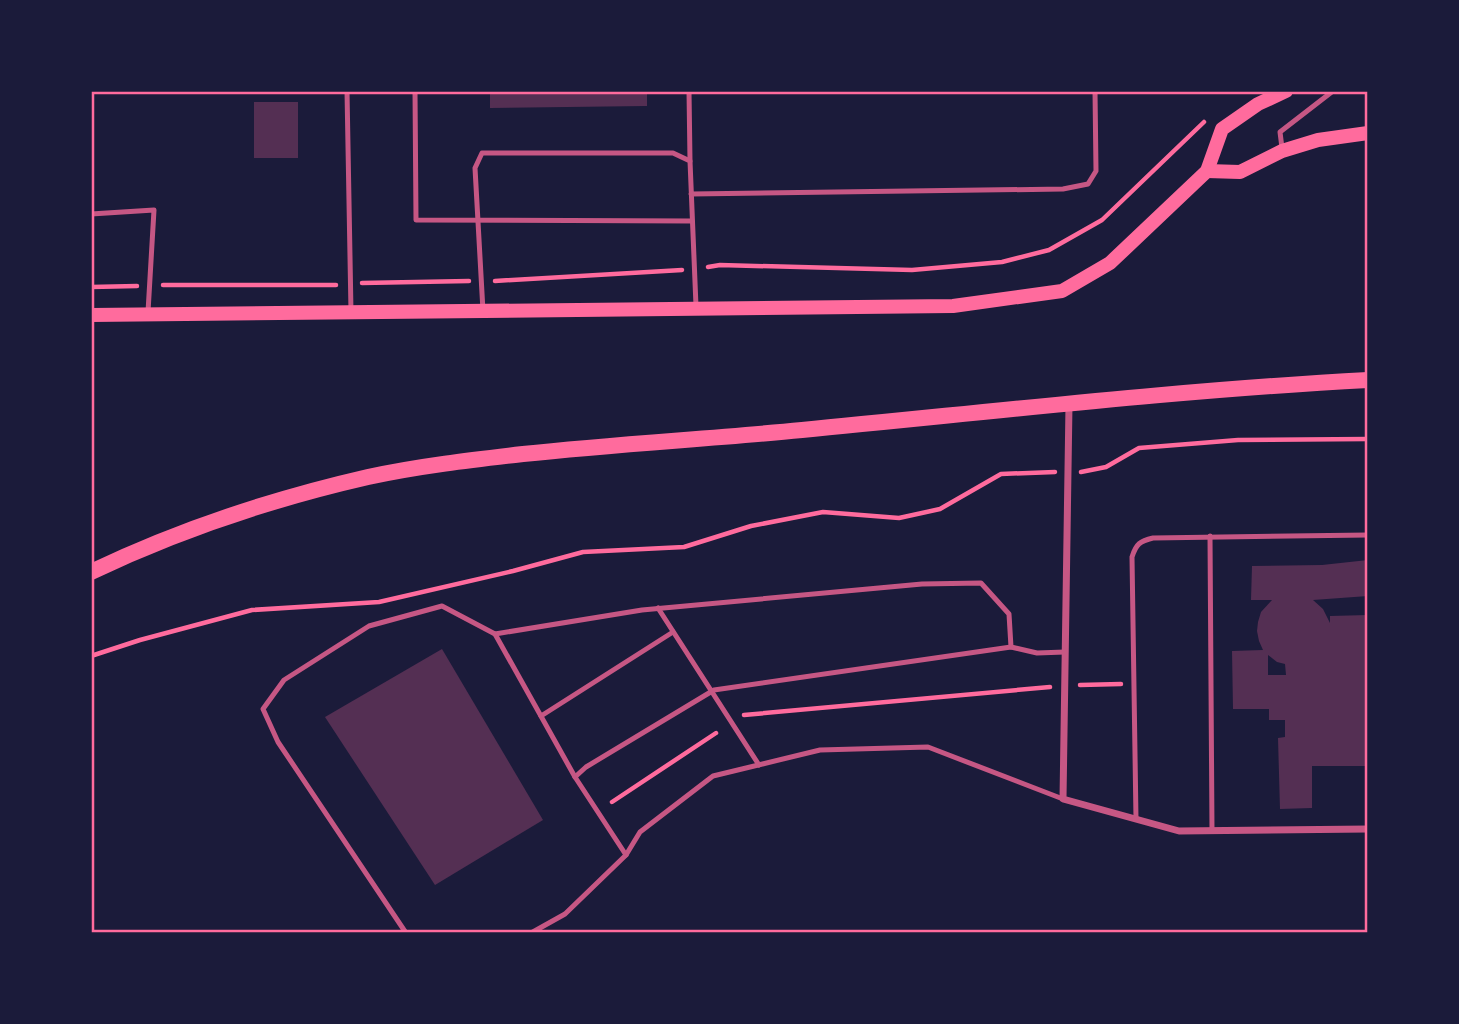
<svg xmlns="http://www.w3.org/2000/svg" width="1459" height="1024" viewBox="0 0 1459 1024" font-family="'DejaVu Sans',sans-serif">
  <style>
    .building { fill: #542f53; fill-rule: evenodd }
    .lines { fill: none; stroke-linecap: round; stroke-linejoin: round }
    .path { stroke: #ff6b9d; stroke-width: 4.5 }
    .service { stroke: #c65784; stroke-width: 5 }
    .minor { stroke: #c65784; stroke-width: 7 }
    .secondary { stroke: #ff6b9d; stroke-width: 14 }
    .primary { stroke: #ff6b9d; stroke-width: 16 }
    .neatline { fill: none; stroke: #ff6b9d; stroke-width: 2.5 }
  </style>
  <rect width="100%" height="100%" fill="#1b1b3a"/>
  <g class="building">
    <polygon points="490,91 647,91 647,106 490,108"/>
    <rect x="254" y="102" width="44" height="56"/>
    <path d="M1368 560V596L1313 600 1323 609 1330 623V616L1368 615V766H1312V808L1280 809 1278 738 1285 737V720H1269V709H1233L1232 651 1263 650 1259 641 1257 631 1258 622 1261 612 1272 600H1251L1252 566 1322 565ZM1268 655 1277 662 1285 664 1286 675H1268Z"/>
    <polygon points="442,649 543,820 435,885 325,717"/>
  </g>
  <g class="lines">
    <g class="path">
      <polyline points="708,267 720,265 912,270 1002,262 1049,250 1102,220 1204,122"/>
      <polyline points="495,281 682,270"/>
      <polyline points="362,283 469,281"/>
      <polyline points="163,285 336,285"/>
      <polyline points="91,287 137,286"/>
      <polyline points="1081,472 1106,467 1139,448 1238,440 1368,439"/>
      <polyline points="91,656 140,640 252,610 379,602 513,571 583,552 684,547 751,526 823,512 899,518 940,509 1001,474 1055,472"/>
      <polyline points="1080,685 1121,684"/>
      <polyline points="744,715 1050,687"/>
      <polyline points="612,802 716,733"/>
    </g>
    <g class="service">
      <polyline points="347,91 351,312"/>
      <polyline points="415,91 416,220 692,221"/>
      <polyline points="689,91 690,161"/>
      <polyline points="1282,148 1280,132 1333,91"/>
      <polyline points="691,194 1063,189 1088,184 1096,171 1095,91"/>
      <polyline points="91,214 154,210 148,312"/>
      <polyline points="483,311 475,168 482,153 673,153 690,161 696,306"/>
      <polyline points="1210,536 1212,831"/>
      <polyline points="658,608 759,765"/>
      <polyline points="495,634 575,777 626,855"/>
      <polyline points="541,716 673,632"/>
      <polyline points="575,777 586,767 714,690 1011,647"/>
      <path d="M1136 819 1132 557C1136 544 1140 541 1153 538L1368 535"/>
      <polyline points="406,933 278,742 263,709 284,680 369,626 442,606 495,634 642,610 922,584 981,583 1009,614 1011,647 1037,653 1065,652"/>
      <polyline points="531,933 565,914 626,855 640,832 713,776 820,750 928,747 1063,799"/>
    </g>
    <polyline class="minor" points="1069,405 1063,799 1179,831 1368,829"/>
    <g class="secondary">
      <polyline points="1207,171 1240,172 1282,151 1318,140 1368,133"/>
      <polyline points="91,315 953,306 1062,291 1110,263 1207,171 1222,129 1258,104 1286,91"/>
    </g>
    <path class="primary" d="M91 572C179 530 272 499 368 477 419 466 471 460 523 454 616 444 709 439 802 430 991 412 1179 390 1368 380"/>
  </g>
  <rect width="1459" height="1024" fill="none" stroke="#1b1b3a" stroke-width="186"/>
  <rect x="93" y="93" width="1273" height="838" class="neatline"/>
</svg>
